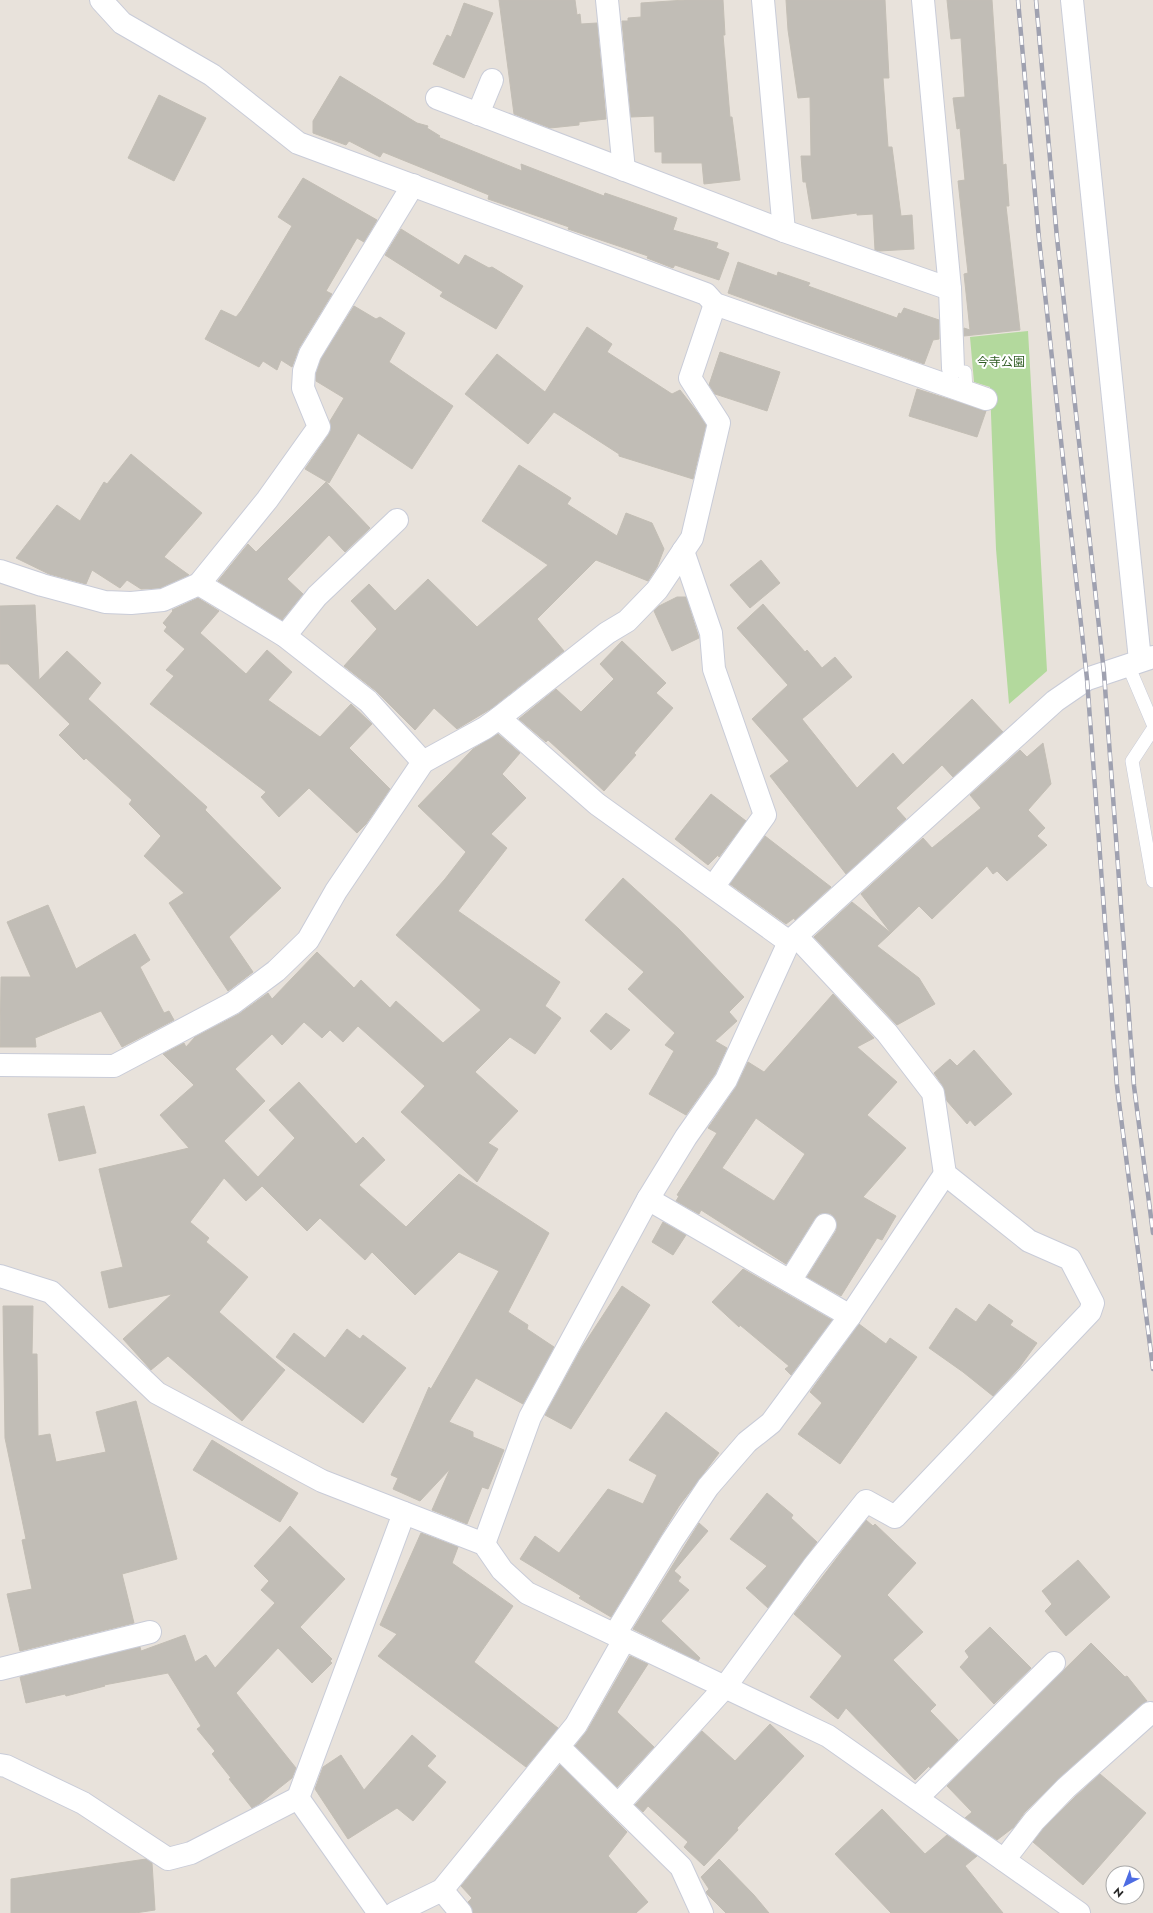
<svg xmlns="http://www.w3.org/2000/svg" width="1153" height="1913" viewBox="0 0 1153 1913" font-family="Jost,'Noto Sans JP',sans-serif">
  <style>
    .green { fill: #b3d99d }
    .building { fill: #c1bdb6; stroke: #c3beb5; fill-rule: evenodd }
    .lines { fill: none; stroke-linecap: round; stroke-linejoin: round }
    .service-casing { stroke: #c9ccd8; stroke-width: 14 }
    .minor-casing { stroke: #c9ccd8; stroke-width: 24 }
    .service { stroke: #fff; stroke-width: 13 }
    .minor { stroke: #fff; stroke-width: 22 }
    .rail-casing { stroke: #9fa1b0; stroke-width: 4.5 }
    .rail { stroke: #fff; stroke-width: 3; stroke-dasharray: 9; stroke-linecap: butt }
    .labels { text-anchor: middle; dominant-baseline: central; stroke-width: 4; stroke-linejoin: round; paint-order: stroke }
    .park-label { font-size: 12px; fill: #2e5b21; stroke: #fff }
  </style>
  <rect width="100%" height="100%" fill="#e8e2db"/>
  <polygon class="green" points="1028,331 1047,671 1009,704 996,549 990,387 974,382 970,337"/>
  <g class="building">
    <polygon points="499,0 575,0 577,15 580,14 581,24 597,23 606,119 579,122 579,125 550,128 514,114"/>
    <polygon points="685,0 723,0 725,35 723,35 730,117 732,117 740,180 704,184 702,163 662,163 662,152 655,152 654,116 631,117 622,21 628,21 628,18 641,17 641,3"/>
    <polygon points="786,0 885,0 889,78 883,78 888,147 892,147 901,216 912,215 914,249 879,251 875,250 873,214 857,215 857,213 812,219 806,182 803,182 801,156 811,156 810,97 798,98 788,30"/>
    <polygon points="947,0 992,0 1003,165 1006,164 1009,206 1006,206 1020,330 964,336 964,328 970,330 964,274 968,273 958,181 965,180 960,128 957,129 953,98 965,97 961,38 951,39"/>
    <polygon points="464,3 493,13 464,78 433,64 447,35 451,37"/>
    <polygon points="340,76 417,123 428,126 427,128 440,136 438,137 522,171 521,164 604,196 605,193 677,218 673,230 718,243 716,248 729,253 719,280 675,265 673,268 647,258 648,256 568,229 569,227 488,199 489,195 383,152 380,157 349,141 346,145 313,133 313,121"/>
    <polygon points="159,95 206,118 174,181 128,158"/>
    <polygon points="303,178 377,220 364,242 357,238 326,291 332,294 299,348 292,367 281,360 277,370 263,361 259,367 205,339 221,310 236,317 241,311 292,226 278,217"/>
    <polygon points="401,229 459,265 465,255 489,268 492,267 523,286 496,329 440,296 443,292 385,255"/>
    <polygon points="738,262 777,276 778,272 810,283 808,286 897,318 899,313 901,314 904,308 939,320 939,339 933,340 924,364 728,293"/>
    <polygon points="354,306 376,319 380,317 405,333 389,362 453,406 412,469 358,433 329,483 305,469 329,434 331,428 330,421 344,398 316,381 316,374 321,359"/>
    <polygon points="587,327 612,344 607,352 672,394 680,390 698,413 706,425 693,479 619,456 619,454 554,412 528,444 465,394 497,354 545,392"/>
    <polygon points="720,352 780,372 767,411 715,394 709,385"/>
    <polygon points="917,389 986,411 977,437 909,416"/>
    <polygon points="131,454 202,513 164,557 189,575 160,588 141,589 127,580 120,588 92,570 86,584 49,574 16,558 57,505 80,521 104,482 107,484"/>
    <polygon points="519,465 571,498 567,504 617,536 626,513 652,523 664,549 657,567 648,581 596,560 537,619 564,651 492,708 457,729 434,708 415,730 376,691 344,666 377,629 351,601 369,584 395,611 428,579 477,627 548,565 482,521"/>
    <polygon points="326,482 370,528 345,552 329,535 287,579 303,594 282,620 218,581 248,544 256,552"/>
    <polygon points="761,560 780,583 750,608 730,585"/>
    <polygon points="677,597 686,597 699,638 672,651 654,611 659,606"/>
    <polygon points="198,598 219,611 200,633 246,674 267,650 292,672 268,700 320,737 351,704 372,724 349,748 390,789 366,824 357,833 309,788 279,817 261,797 266,792 150,704 174,676 166,670 185,649 164,631 167,627 163,623 173,611 172,610"/>
    <polygon points="763,604 805,652 807,650 822,668 835,657 852,677 802,719 857,788 893,753 903,765 972,699 1003,732 953,777 942,765 896,808 906,819 846,874 770,776 789,761 752,719 788,685 737,628"/>
    <polygon points="35,605 39,680 67,651 101,683 88,699 207,807 205,810 281,888 229,937 253,972 228,991 169,903 184,893 144,856 161,836 129,804 132,800 86,758 84,760 59,735 70,724 8,664 0,664 0,606"/>
    <polygon points="622,641 666,683 656,693 673,708 634,753 636,755 604,791 548,740 546,742 519,719 556,689 581,712 614,679 600,664"/>
    <polygon points="498,734 520,753 502,774 526,798 491,834 507,848 458,911 560,982 545,1006 561,1018 535,1054 510,1037 475,1072 518,1111 488,1143 498,1149 477,1182 401,1112 425,1086 358,1026 343,1042 330,1030 322,1038 304,1022 282,1045 272,1034 235,1069 265,1101 224,1141 258,1177 295,1138 269,1110 299,1082 356,1144 363,1137 385,1160 359,1185 406,1227 459,1174 549,1233 508,1312 528,1325 527,1329 554,1347 523,1404 476,1378 449,1422 473,1432 473,1437 504,1450 488,1489 482,1487 467,1524 432,1510 450,1469 420,1501 393,1489 398,1478 391,1475 429,1387 431,1389 499,1271 459,1252 415,1295 372,1252 365,1260 320,1218 307,1231 262,1186 246,1201 224,1178 190,1222 209,1238 206,1242 248,1277 219,1312 285,1370 242,1421 168,1356 151,1370 123,1339 172,1294 109,1308 101,1272 123,1267 99,1169 189,1148 160,1115 194,1085 163,1054 184,1043 186,1047 195,1037 239,1014 268,993 272,999 317,952 354,988 361,980 390,1008 396,1001 443,1043 481,1010 396,935 445,879 466,852 418,806 473,749"/>
    <polygon points="1043,743 1051,784 1028,810 1045,828 1037,836 1047,845 1007,881 997,871 993,874 987,866 932,919 919,906 891,933 861,894 923,838 932,848 981,808 970,795 1020,750 1027,757"/>
    <polygon points="711,794 746,821 719,857 718,855 708,865 675,839"/>
    <polygon points="765,836 831,887 795,920 794,918 786,924 730,884"/>
    <polygon points="623,878 679,929 744,997 729,1012 737,1021 715,1041 727,1048 715,1074 686,1115 649,1094 674,1051 665,1045 675,1033 628,989 644,972 585,920"/>
    <polygon points="852,902 891,933 877,946 919,978 935,1004 897,1025 814,937"/>
    <polygon points="48,905 76,969 135,934 150,960 140,967 164,1013 169,1011 174,1020 122,1047 101,1011 35,1038 36,1047 0,1047 1,977 31,977 7,922"/>
    <path d="M833 994 874 1038 857 1047 897 1082 867 1115 906 1148 863 1197 896 1216 882 1240 877 1238 841 1296 807 1277 836 1231 837 1226 836 1220 831 1214 825 1213 819 1214 815 1218 786 1264 701 1210 699 1214 676 1201 679 1196 677 1195 717 1133 708 1128 736 1087 748 1062 764 1072ZM756 1118 805 1154 774 1201 722 1168Z"/>
    <polygon points="606,1013 630,1030 611,1050 590,1031"/>
    <polygon points="974,1050 1012,1094 975,1126 970,1120 967,1124 947,1101 943,1086 934,1073 950,1059 957,1066"/>
    <polygon points="84,1106 96,1153 59,1161 48,1114"/>
    <polygon points="663,1222 686,1235 673,1255 652,1242"/>
    <polygon points="743,1269 832,1320 791,1375 785,1369 789,1366 740,1325 739,1327 712,1302"/>
    <polygon points="622,1286 650,1305 571,1429 545,1415 581,1349"/>
    <polygon points="989,1304 1013,1321 1010,1325 1037,1343 1019,1368 993,1396 963,1372 929,1348 956,1308 976,1322"/>
    <polygon points="3,1306 33,1306 32,1354 37,1354 38,1436 50,1434 56,1462 106,1452 96,1412 136,1401 177,1559 122,1574 134,1623 20,1651 7,1594 32,1589 22,1540 26,1539 5,1438"/>
    <polygon points="859,1324 886,1344 890,1338 917,1357 840,1464 798,1434 822,1403 810,1392"/>
    <polygon points="347,1329 360,1339 363,1335 406,1368 363,1423 276,1357 294,1333 325,1358"/>
    <polygon points="666,1412 719,1453 679,1506 611,1617 579,1598 581,1596 520,1559 535,1536 559,1553 608,1489 643,1504 657,1475 629,1460"/>
    <polygon points="212,1440 298,1493 280,1522 193,1470"/>
    <polygon points="767,1493 793,1515 791,1518 817,1542 768,1608 746,1588 767,1566 730,1539"/>
    <polygon points="866,1520 873,1526 875,1524 916,1563 887,1595 923,1632 893,1660 936,1705 930,1711 958,1740 930,1768 929,1766 915,1780 846,1708 838,1719 810,1697 842,1656 794,1614"/>
    <polygon points="699,1523 708,1531 674,1571 681,1577 678,1581 689,1590 661,1621 700,1658 698,1661 633,1629"/>
    <polygon points="290,1526 345,1579 300,1627 332,1659 330,1661 332,1663 312,1683 278,1648 236,1693 296,1768 292,1778 259,1804 252,1808 229,1779 231,1778 212,1754 215,1751 197,1729 201,1726 168,1673 104,1685 105,1686 66,1696 65,1694 26,1703 20,1677 140,1647 141,1651 185,1635 195,1662 206,1655 215,1668 275,1603 261,1590 269,1581 254,1566"/>
    <polygon points="421,1533 458,1547 452,1563 513,1606 474,1662 558,1728 526,1767 378,1656 397,1634 380,1625"/>
    <polygon points="1078,1560 1110,1597 1066,1636 1045,1611 1052,1604 1042,1591"/>
    <polygon points="990,1627 1031,1668 994,1704 960,1667 969,1657 965,1651"/>
    <polygon points="1091,1643 1125,1677 1127,1676 1147,1701 1142,1704 1058,1779 1025,1812 1014,1827 997,1840 965,1818 972,1812 947,1786"/>
    <polygon points="630,1656 648,1664 617,1712 654,1747 617,1787 575,1746 587,1731"/>
    <polygon points="770,1724 804,1756 737,1828 738,1830 704,1866 684,1847 688,1842 648,1806 643,1812 635,1805 702,1731 735,1761"/>
    <polygon points="412,1735 436,1756 427,1766 446,1782 413,1821 397,1808 348,1839 315,1789 323,1767 341,1755 364,1790"/>
    <polygon points="560,1765 627,1832 608,1856 648,1902 636,1913 473,1913 468,1902 472,1898 461,1886"/>
    <polygon points="1100,1774 1146,1813 1083,1885 1033,1842 1043,1829 1075,1797"/>
    <polygon points="882,1809 925,1854 947,1835 977,1856 965,1866 1003,1913 891,1913 835,1854"/>
    <polygon points="146,1859 152,1863 155,1910 135,1913 11,1913 11,1879"/>
    <polygon points="719,1859 754,1895 769,1913 726,1913 707,1894 706,1892 709,1889 701,1877"/>
  </g>
  <g class="lines">
    <defs>
      <g id="service">
        <polyline points="965,372 966,392"/>
        <polyline points="1128,665 1153,724"/>
        <polyline points="1153,729 1132,761 1153,881"/>
      </g>
      <g id="minor">
        <polyline points="101,0 122,23 212,75 298,143 706,294 715,304 986,399"/>
        <polyline points="607,0 624,170"/>
        <polyline points="763,0 784,231"/>
        <polyline points="923,0 950,289 953,368"/>
        <polyline points="1072,0 1140,660"/>
        <polyline points="437,98 784,231 950,289"/>
        <polyline points="478,114 492,80"/>
        <polyline points="683,551 711,633 714,669 765,815 713,887"/>
        <polyline points="0,571 42,585 105,602 131,603 163,600 199,584 267,500 319,427 303,388 304,371 310,354 413,185"/>
        <polyline points="199,584 285,636 368,701 423,762"/>
        <polyline points="285,636 317,596 397,520"/>
        <polyline points="499,718 607,633 627,621 657,590 692,538 719,423 690,378 715,304"/>
        <polyline points="0,1065 114,1066 233,1003 276,971 308,940 336,891 423,762 485,728 499,718 597,804 789,942"/>
        <polyline points="648,1199 850,1316"/>
        <polyline points="0,1276 51,1292 157,1393 322,1481 484,1544 502,1570 527,1593 828,1736 1079,1913"/>
        <polyline points="790,1281 825,1225"/>
        <polyline points="484,1544 530,1417 648,1199 686,1137 726,1080 789,942 1055,701 1087,679 1153,657"/>
        <polyline points="615,1634 672,1541 708,1487 747,1442 771,1423 850,1316 945,1174"/>
        <polyline points="0,1669 150,1632"/>
        <polyline points="559,1747 681,1867 702,1913"/>
        <polyline points="0,1765 6,1766 83,1803 168,1859 191,1853 298,1798 404,1513"/>
        <polyline points="298,1798 379,1913"/>
        <polyline points="917,1798 1054,1663"/>
        <polyline points="618,1805 725,1687 813,1567 866,1501 895,1517 1090,1312 1093,1303 1070,1259 1029,1241 945,1174 933,1093 887,1033 796,936"/>
        <polyline points="1004,1860 1034,1821 1066,1788 1150,1713"/>
        <polyline points="442,1890 461,1913"/>
        <polyline points="395,1913 442,1890 576,1725 624,1640"/>
      </g>
    </defs>
    <use href="#service" class="service-casing"/>
    <use href="#minor" class="minor-casing"/>
    <use href="#service" class="service"/>
    <use href="#minor" class="minor"/>
    <defs>
      <g id="rail">
        <polyline points="1018,0 1039,239 1087,679 1117,1086 1153,1369"/>
        <polyline points="1036,0 1057,238 1104,673 1134,1086 1153,1233"/>
      </g>
    </defs>
    <use href="#rail" class="rail-casing"/>
    <use href="#rail" class="rail"/>
  </g>
  <g class="labels">
    <g class="park-label">
      <text x="1001" y="362">今寺公園</text>
    </g>
  </g>
  <g transform="translate(1125 1885) rotate(222)"><circle r="19" fill="#ffffff" stroke="#a9a9a9"/>
  <path d="M0-3L7 15L0 10L-7 15Z" fill="#4d6ce3"/>
  <text y="-6" font-size="11" font-weight="bold" text-anchor="middle" fill="#282828">N</text>
  </g>
</svg>
